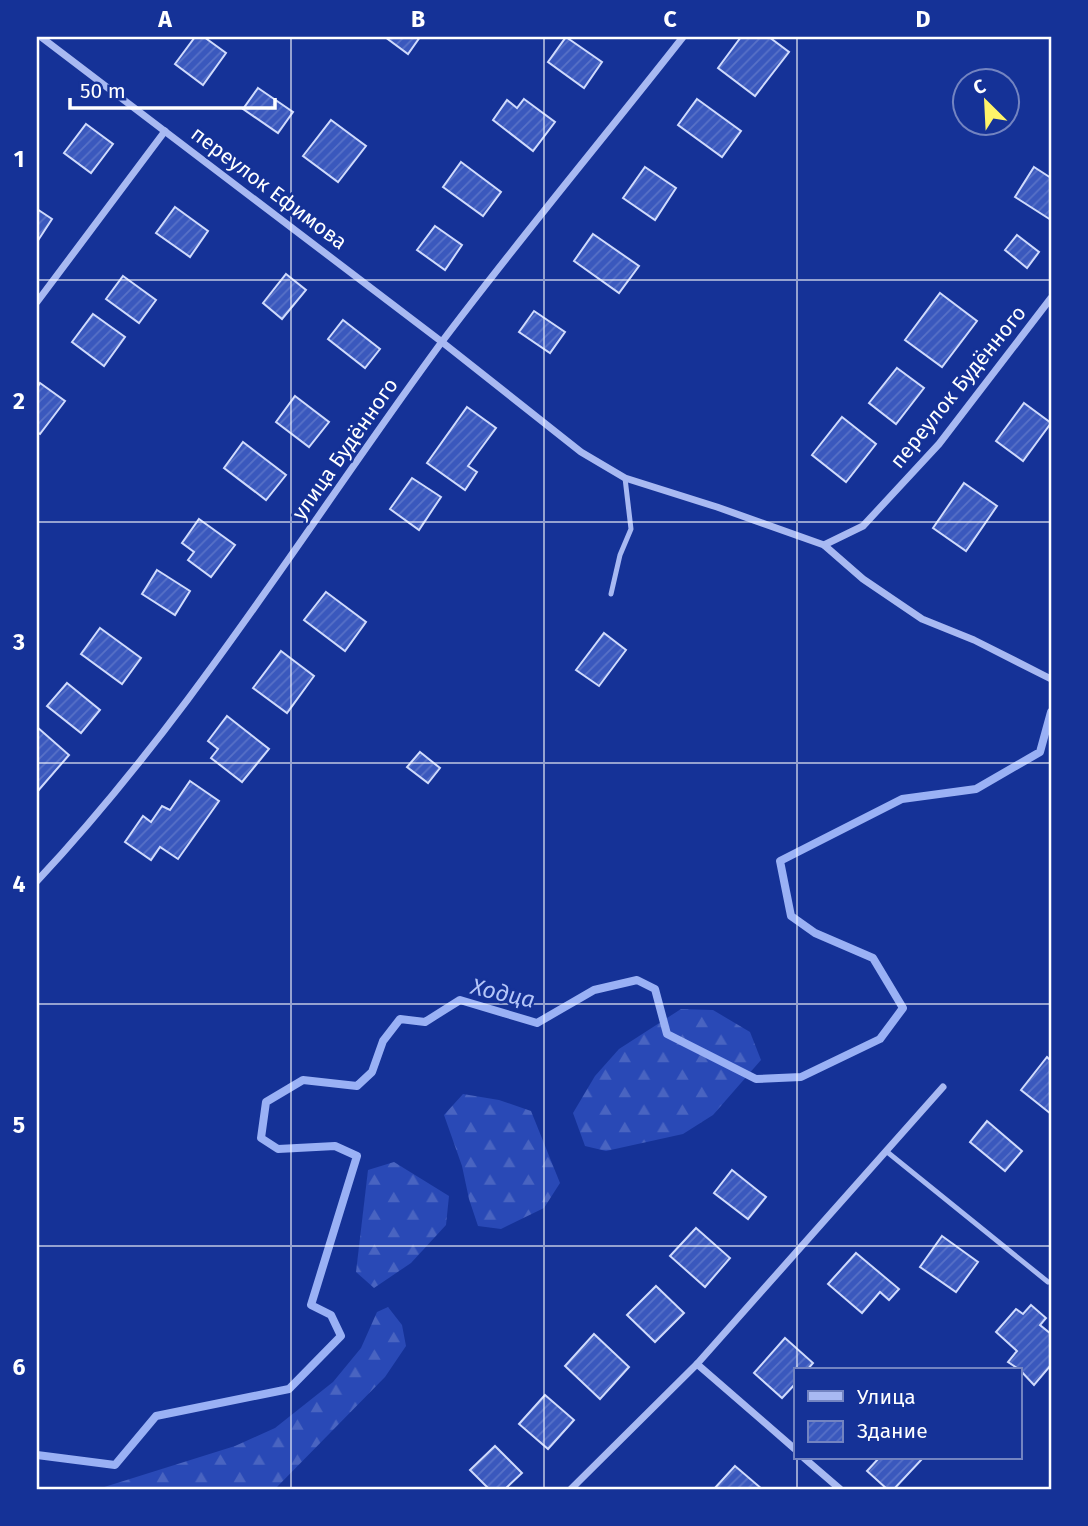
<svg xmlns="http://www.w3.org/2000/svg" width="1088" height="1526" viewBox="0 0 1088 1526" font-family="'Fira Sans',sans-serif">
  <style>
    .forest { fill: url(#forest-firs) }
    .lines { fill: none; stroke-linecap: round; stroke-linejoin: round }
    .stream { stroke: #9ab1f5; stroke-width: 8 }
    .building { fill: url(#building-hatch); stroke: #cfdafc; stroke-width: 2 }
    .lane { stroke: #a8b9f2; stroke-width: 5 }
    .street { stroke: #a8b9f2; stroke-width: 7 }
    .grid { fill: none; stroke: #fff; stroke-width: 2; stroke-opacity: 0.55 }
    .labels { text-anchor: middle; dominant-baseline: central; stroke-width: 5; stroke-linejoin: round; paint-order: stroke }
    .street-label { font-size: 21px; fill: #fff; stroke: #153297 }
    .water-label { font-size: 23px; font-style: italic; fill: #b4c5f8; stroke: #153297 }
    .neatline { fill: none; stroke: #fff; stroke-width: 2.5 }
    .grid-label { font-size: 23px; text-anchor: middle; font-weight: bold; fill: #fff }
  </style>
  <defs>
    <pattern id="forest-firs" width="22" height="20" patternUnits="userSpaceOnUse" patternTransform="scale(1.75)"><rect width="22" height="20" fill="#2949b6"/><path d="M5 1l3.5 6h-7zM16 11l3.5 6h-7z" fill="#4964c1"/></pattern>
    <pattern id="building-hatch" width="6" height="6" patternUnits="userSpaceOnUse" patternTransform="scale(1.75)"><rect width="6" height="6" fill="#3a58bd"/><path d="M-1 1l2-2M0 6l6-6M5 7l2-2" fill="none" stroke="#5871c7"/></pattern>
  </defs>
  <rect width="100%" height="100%" fill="#153297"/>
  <g class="forest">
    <polygon points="681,1009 713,1010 750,1032 761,1060 713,1115 683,1134 606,1151 585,1146 573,1113 595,1076 619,1049"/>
    <polygon points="463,1094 499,1100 531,1111 560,1183 544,1208 501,1229 478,1226 469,1199 462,1166 444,1115"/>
    <polygon points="394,1162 449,1196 446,1225 411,1263 374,1288 356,1272 368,1170"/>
    <polygon points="388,1307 402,1325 406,1346 385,1377 275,1489 98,1489 235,1446 275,1428 333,1382 361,1348 377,1312"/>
  </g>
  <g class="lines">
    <polyline class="stream" points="37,1455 115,1465 156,1416 289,1389 341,1336 331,1315 311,1305 357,1156 335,1146 278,1149 261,1138 266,1102 303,1080 357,1086 372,1072 383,1041 400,1019 425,1022 460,1000 537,1023 594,990 637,980 655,989 667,1034 756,1079 801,1077 880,1039 903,1008 873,958 815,933 791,916 780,861 902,799 976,789 1040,752 1051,712"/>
  </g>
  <g class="building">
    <polygon points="195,37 204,37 226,53 203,85 175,64"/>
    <polygon points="385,37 420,37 408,54"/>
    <polygon points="566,37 602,62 584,88 548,62"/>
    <polygon points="741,37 769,37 789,52 755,96 718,68"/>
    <polygon points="258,88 293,112 278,133 243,109"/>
    <polygon points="524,99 555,122 533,151 493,120 507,100 517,108"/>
    <polygon points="697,99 741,131 722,157 678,125"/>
    <polygon points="331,120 366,146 338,182 303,156"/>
    <polygon points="86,124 113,144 91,173 64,153"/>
    <polygon points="461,162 501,192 483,216 443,187"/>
    <polygon points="645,167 676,188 655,220 623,198"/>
    <polygon points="1034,167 1051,178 1051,220 1015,197"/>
    <polygon points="175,207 208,231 190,257 156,233"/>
    <polygon points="37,209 52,219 37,242"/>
    <polygon points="435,226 462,245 445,270 417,250"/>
    <polygon points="593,234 639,266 619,293 574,261"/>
    <polygon points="1017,235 1039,252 1027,268 1005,250"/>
    <polygon points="286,274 306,290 282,319 263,303"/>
    <polygon points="123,276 156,300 139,323 106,299"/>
    <polygon points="940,293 977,321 942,367 905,340"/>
    <polygon points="534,311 565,332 550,353 519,332"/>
    <polygon points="93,314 125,337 104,366 72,342"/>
    <polygon points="343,320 380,349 365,368 328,339"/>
    <polygon points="897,368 924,388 896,424 869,403"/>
    <polygon points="40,383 65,401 40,434 37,432 37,388"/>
    <polygon points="295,396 329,422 309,447 276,422"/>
    <polygon points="1024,403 1051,423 1023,461 996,441"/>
    <polygon points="467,407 496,428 468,466 477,472 465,490 427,463"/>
    <polygon points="842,417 876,444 846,482 812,455"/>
    <polygon points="243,442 286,475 266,500 224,468"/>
    <polygon points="412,478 441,497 419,530 390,509"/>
    <polygon points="964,483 997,506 966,551 933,528"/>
    <polygon points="199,519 235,545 211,577 188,560 194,552 182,543"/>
    <polygon points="157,570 190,591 175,615 142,594"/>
    <polygon points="326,592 366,622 345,651 304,620"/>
    <polygon points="100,628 141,658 122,684 81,654"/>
    <polygon points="604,633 626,650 599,686 576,670"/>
    <polygon points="281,651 314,676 287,713 253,688"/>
    <polygon points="67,683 100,710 81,733 47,706"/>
    <polygon points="227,716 269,749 242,782 211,758 218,749 208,741"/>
    <polygon points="37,727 69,755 37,792"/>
    <polygon points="420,752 440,768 428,783 407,767"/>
    <polygon points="190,781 219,801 178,859 160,847 151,860 125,842 143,816 151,822 162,806 170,810"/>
    <polygon points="1047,1057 1051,1061 1051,1114 1021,1090"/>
    <polygon points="987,1121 1022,1151 1005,1171 970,1142"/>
    <polygon points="732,1170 766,1197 748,1219 714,1193"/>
    <polygon points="696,1228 730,1258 705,1287 670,1256"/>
    <polygon points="942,1236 978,1262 956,1292 920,1267"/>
    <polygon points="856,1253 899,1289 889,1300 880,1292 862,1313 828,1284"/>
    <polygon points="656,1286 684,1313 655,1342 627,1315"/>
    <polygon points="1031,1305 1046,1318 1040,1325 1051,1334 1051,1365 1034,1385 1020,1370 1008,1362 1017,1351 996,1332 1016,1309 1023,1314"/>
    <polygon points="594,1334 629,1367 600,1399 565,1366"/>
    <polygon points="785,1338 813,1363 807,1370 796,1370 796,1383 782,1398 754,1373"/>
    <polygon points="545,1395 574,1420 548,1449 519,1424"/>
    <polygon points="495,1446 522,1473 505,1489 489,1489 470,1470"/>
    <polygon points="879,1458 923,1458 894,1489 887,1489 867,1471"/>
    <polygon points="735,1466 762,1489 714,1489"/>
  </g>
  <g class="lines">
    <g class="lane">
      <polyline points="611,594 620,555 631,529 625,478"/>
      <polyline points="886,1151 1048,1282"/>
    </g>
    <g class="street">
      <polyline points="41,37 442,342 581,452 625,478 717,507 824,545 863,579 922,619 974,640 1051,679"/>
      <polyline points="37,302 165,131"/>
      <polyline points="824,545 863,526 939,444 1051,298"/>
      <path d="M37 881C191 717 308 524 441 343 519 239 603 139 683 37"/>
      <polyline points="697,1364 796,1450"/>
      <polyline points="804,1458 840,1489"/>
      <polyline points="571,1489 697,1364 943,1087"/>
    </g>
  </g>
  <path class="grid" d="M291 37V1489M544 37V1489M797 37V1370M37 280H1051M37 522H1051M37 763H1051M37 1004H1051M37 1246H1051M797 1458V1489"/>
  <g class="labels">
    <g class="street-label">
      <text transform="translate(269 188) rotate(37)">переулок Ефимова</text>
      <text transform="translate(958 387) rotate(-51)">переулок Будённого</text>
      <text transform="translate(345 449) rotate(-55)">улица Будённого</text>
    </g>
    <g class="water-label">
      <text transform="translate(503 993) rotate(13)">Ходца</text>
    </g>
  </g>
  <rect width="1088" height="1526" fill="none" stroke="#153297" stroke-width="77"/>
  <rect x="794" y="1368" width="228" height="91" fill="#153297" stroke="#7384c1" stroke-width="2"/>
  <rect x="808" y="1391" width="35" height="10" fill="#a8b9f2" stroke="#7384c1" stroke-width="2"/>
  <text x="857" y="1404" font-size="21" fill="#ffffff">Улица</text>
  <rect x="808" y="1421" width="35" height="21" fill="url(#building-hatch)" stroke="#7384c1" stroke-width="2"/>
  <text x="857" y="1438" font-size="21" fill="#ffffff">Здание</text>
  <g transform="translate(986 102) rotate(336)"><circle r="33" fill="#153297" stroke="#7384c1" stroke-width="2"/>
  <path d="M0-5L12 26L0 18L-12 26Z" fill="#fff469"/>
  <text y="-10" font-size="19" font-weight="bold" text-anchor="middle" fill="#ffffff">С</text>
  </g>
  <path d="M70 98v10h205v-10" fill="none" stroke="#ffffff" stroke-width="3.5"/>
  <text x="80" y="98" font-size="21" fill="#ffffff" stroke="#153297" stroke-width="5" paint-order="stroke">50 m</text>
  <rect x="38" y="38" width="1012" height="1450" class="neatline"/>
  <g class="grid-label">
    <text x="165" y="27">A</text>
    <text x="418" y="27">B</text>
    <text x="670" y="27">C</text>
    <text x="923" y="27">D</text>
    <text x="19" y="167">1</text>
    <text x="19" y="409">2</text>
    <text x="19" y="650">3</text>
    <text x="19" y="892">4</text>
    <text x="19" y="1133">5</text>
    <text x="19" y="1375">6</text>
  </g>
</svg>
